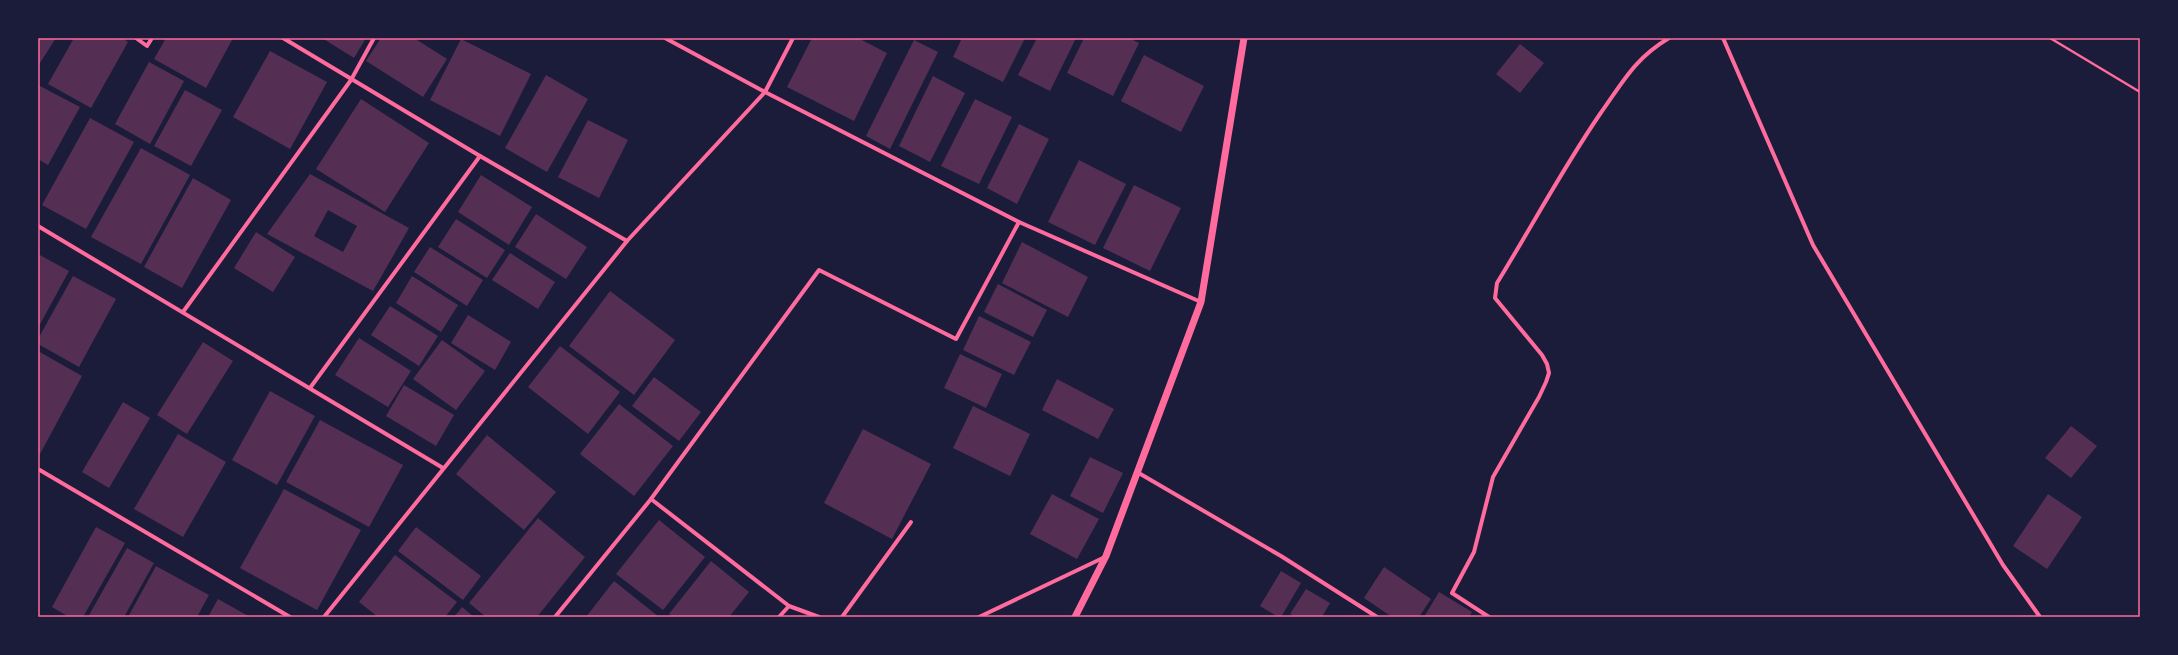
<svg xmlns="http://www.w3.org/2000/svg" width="2178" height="655" viewBox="0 0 2178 655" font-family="'Public Sans',sans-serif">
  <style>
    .building { fill: #542f53; fill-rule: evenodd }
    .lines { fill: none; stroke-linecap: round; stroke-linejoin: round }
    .path { stroke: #ff6b9d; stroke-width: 2.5 }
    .minor { stroke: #ff6b9d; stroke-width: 4 }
    .tertiary { stroke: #ff6b9d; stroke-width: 7 }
    .neatline { fill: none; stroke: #ff6b9d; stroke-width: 1.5 }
  </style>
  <rect width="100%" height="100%" fill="#1b1b3a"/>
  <g class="building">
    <polygon points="38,38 56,38 38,66"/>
    <polygon points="74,38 122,38 128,42 91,108 48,84"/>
    <polygon points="166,38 233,38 206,88 154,59"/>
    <polygon points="322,38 366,38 354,58"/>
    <polygon points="381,38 414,38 447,59 423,97 366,61"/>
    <polygon points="812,38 858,38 887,53 854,121 787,87"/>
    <polygon points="962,38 1025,38 1003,82 953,57"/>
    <polygon points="1037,38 1076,38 1050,91 1018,75"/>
    <polygon points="1084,38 1129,38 1139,43 1113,96 1067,73"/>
    <polygon points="461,39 531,74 500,136 430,100"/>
    <polygon points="914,40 938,52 890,149 866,136"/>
    <polygon points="1520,44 1544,63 1520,93 1496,74"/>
    <polygon points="270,51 327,82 290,149 233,117"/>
    <polygon points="1144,55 1204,86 1181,132 1121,101"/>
    <polygon points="149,62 184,81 150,144 115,124"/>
    <polygon points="546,75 588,99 547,172 505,148"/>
    <polygon points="933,76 965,93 930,162 899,146"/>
    <polygon points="38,85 80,107 48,165 38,159"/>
    <polygon points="185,90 222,110 191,166 154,146"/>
    <polygon points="361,99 429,143 385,212 316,169"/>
    <polygon points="975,99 1012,117 979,184 941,166"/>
    <polygon points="90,118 134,142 86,229 42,205"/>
    <polygon points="588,120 628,140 599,198 558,177"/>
    <polygon points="1019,124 1049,139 1017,204 987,188"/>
    <polygon points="141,148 190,175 141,264 91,237"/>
    <polygon points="1079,160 1126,184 1095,245 1048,222"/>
    <path d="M310 174 409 228 373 291 267 234ZM328 210 357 226 343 252 314 236Z"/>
    <polygon points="481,175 532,207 509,245 458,212"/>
    <polygon points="193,178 231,200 182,288 144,267"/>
    <polygon points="1134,185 1181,208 1150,271 1103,248"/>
    <polygon points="536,214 587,247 566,279 515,247"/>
    <polygon points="456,219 505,250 487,278 438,247"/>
    <polygon points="256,232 295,257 273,292 234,268"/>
    <polygon points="1022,242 1088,277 1068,317 1002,283"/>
    <polygon points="430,247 483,280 467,306 414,272"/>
    <polygon points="510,253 555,282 538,309 492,280"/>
    <polygon points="38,254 69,271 38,328"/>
    <polygon points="73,276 116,299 79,367 38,344 38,339"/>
    <polygon points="412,276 458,305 441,332 396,303"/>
    <polygon points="998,284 1047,310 1033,337 984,312"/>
    <polygon points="610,291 675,340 634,395 569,346"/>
    <polygon points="390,306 438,336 419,366 371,335"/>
    <polygon points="468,315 511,342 495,370 451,343"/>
    <polygon points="979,316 1031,342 1014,375 963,350"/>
    <polygon points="359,338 411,371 388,407 335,375"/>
    <polygon points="442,340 485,371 456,410 413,379"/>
    <polygon points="203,342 233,361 187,434 157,415"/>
    <polygon points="560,346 620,392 588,434 528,387"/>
    <polygon points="38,351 82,376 40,454 38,453"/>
    <polygon points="960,354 1002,374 986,408 944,388"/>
    <polygon points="654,377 701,412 679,441 632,406"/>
    <polygon points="1057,379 1114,409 1098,439 1042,410"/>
    <polygon points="404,385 454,415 436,446 386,416"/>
    <polygon points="270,391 315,416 277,485 232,460"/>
    <polygon points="123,402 150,418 109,488 82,472"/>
    <polygon points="619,404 673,446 634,496 580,454"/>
    <polygon points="973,406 1030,434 1010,476 953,448"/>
    <polygon points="320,420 403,465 369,527 286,482"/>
    <polygon points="2071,426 2097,446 2071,478 2045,458"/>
    <polygon points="863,429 931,464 892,539 824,503"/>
    <polygon points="178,434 226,462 183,537 134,509"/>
    <polygon points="487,435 556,492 524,530 456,474"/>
    <polygon points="1090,457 1123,473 1103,513 1070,496"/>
    <polygon points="284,489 361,530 317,610 240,568"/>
    <polygon points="1052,494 1099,519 1077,559 1030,534"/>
    <polygon points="2048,494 2082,517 2047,569 2013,546"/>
    <polygon points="538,518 585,557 537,617 486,617 469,603"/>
    <polygon points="659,520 705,557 663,610 616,574"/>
    <polygon points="96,527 125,543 83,617 69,617 52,607"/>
    <polygon points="416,527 481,576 463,600 398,551"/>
    <polygon points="127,548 154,563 124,617 88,617"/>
    <polygon points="395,555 457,602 445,617 378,617 359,602"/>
    <polygon points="711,561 749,592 729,617 672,617 669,614"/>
    <polygon points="156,566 209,595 197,617 128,617"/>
    <polygon points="1384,567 1431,599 1419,617 1392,617 1364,598"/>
    <polygon points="1281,571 1301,583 1281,617 1278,617 1260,606"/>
    <polygon points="614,581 659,617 586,617"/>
    <polygon points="1306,589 1330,603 1322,617 1296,617 1290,614"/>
    <polygon points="1439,592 1472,612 1469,617 1424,617"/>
    <polygon points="218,599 250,617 208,617"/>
    <polygon points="462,607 474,617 454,617"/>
  </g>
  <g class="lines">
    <polyline class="path" points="2050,38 2140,92"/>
    <g class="minor">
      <polyline points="136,38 147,46 152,38"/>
      <polyline points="283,38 480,156 627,241"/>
      <polyline points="665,38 765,92 793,38"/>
      <polyline points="1723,38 1813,245 2003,565 2040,617"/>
      <polyline points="38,226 443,468"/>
      <polyline points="183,312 351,80 374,38"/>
      <polyline points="310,388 480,156"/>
      <polyline points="38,469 290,617"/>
      <polyline points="1137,472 1281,556 1377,617"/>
      <polyline points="651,499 789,606"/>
      <polyline points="324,617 627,241 765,92 1019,222 1201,302"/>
      <polyline points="555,617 651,499 819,270 956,339 1019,222"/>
      <polyline points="779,617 789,606 819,617"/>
      <polyline points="842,617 911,522"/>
      <polyline points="979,617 1105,557"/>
      <path d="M1489 617 1452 593 1474 552 1493 477 1539 397 1546 382 1549 373 1547 364 1542 355 1495 298 1497 283C1532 226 1563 168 1600 114 1623 82 1634 59 1669 38"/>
    </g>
    <polyline class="tertiary" points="1075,617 1106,556 1201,302 1244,38"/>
  </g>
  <rect width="2178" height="655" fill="none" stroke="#1b1b3a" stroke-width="78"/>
  <rect x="39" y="39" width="2100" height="577" class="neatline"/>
</svg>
